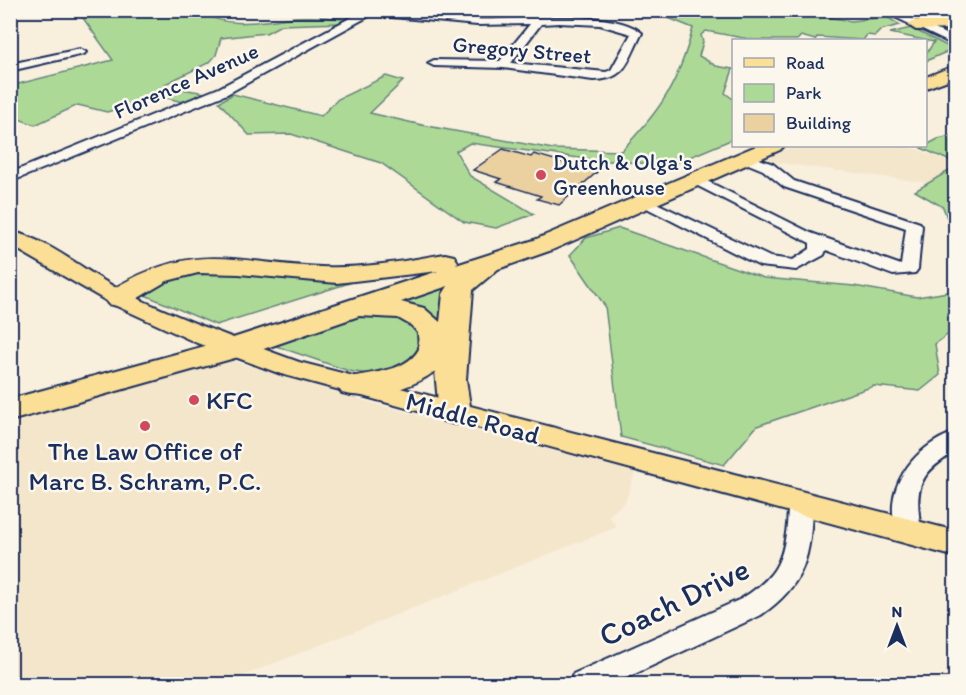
<svg xmlns="http://www.w3.org/2000/svg" width="966" height="695" viewBox="0 0 966 695" font-family="Itim,sans-serif">
  <style>
    .built { fill: #f4e6cb }
    .green { fill: #add997; stroke: #64847a; stroke-width: 1.5 }
    .building { fill: #ebd1a0; stroke: #1b2f5e; stroke-width: 1.5 }
    .lines { fill: none; stroke-linecap: round; stroke-linejoin: round }
    .minor-casing { stroke: #1b2f5e; stroke-width: 4 }
    .major-casing { stroke: #1b2f5e; stroke-width: 4 }
    .highway-casing { stroke: #1b2f5e; stroke-width: 4 }
    .minor { fill: #fbf7ec; fill-rule: evenodd }
    .major { fill: #fbdf96; fill-rule: evenodd }
    .highway { fill: #fbdf96; fill-rule: evenodd }
    .poi-dot { fill: #d1495b; stroke: #fbf7ec; stroke-width: 2 }
    .labels { text-anchor: middle; dominant-baseline: central; stroke-width: 5; stroke-linejoin: round; paint-order: stroke }
    .far-street-label { font-size: 22px; fill: #1b2f5e; stroke: #fbf7ec }
    .far-poi-label { font-size: 22px; fill: #1b2f5e; stroke: #fbf7ec; text-anchor: start }
    .poi-label { font-size: 26px; fill: #1b2f5e; stroke: #fbf7ec; text-anchor: start }
    .street-label { font-size: 26px; fill: #1b2f5e; stroke: #fbf7ec }
    .near-street-label { font-size: 32px; fill: #1b2f5e; stroke: #fbf7ec }
  </style>
  <rect width="100%" height="100%" fill="#f8efdd"/>
  <filter id="ink" filterUnits="userSpaceOnUse"><feTurbulence type="fractalNoise" baseFrequency=".0167" numOctaves="2"/><feDisplacementMap in="SourceGraphic" scale="12" xChannelSelector="R" yChannelSelector="G"/><feConvolveMatrix kernelMatrix="1 2 1 2 8 2 1 2 1" color-interpolation-filters="sRGB"/></filter>
  <g filter="url(#ink)">
    <g class="built">
      <polygon points="793,146 908,146 955,164 956,167 929,183 759,160"/>
      <polygon points="227,359 379,405 635,472 625,502 608,516 617,527 222,684 11,684 11,419"/>
    </g>
    <g class="green">
      <path d="M784 10 851 21 887 17 900 25 881 30 875 36 867 35 863 40 817 37 815 40 801 36 797 40H754L706 31 701 35 703 42 699 56 716 66 733 69 725 93 733 99V139L671 165 594 160 470 143 456 151 470 176 534 214 496 228 464 222 381 163 291 134 249 135 219 102 233 94 321 116 338 99 386 76 403 81 370 113 422 125 553 149 621 151C661 110 678 84 693 28L666 17 624 11Z"/>
      <path d="M78 11H200C228 31 265 20 297 17 314 16 332 18 349 19L342 23 281 25 266 33 221 38 216 55 210 62 165 84 170 87 206 93 186 103 160 96 107 112 78 105 35 125 11 116 10 86 113 60Z"/>
      <polygon points="911,28 953,49 926,61 926,54 934,42 890,33"/>
      <polygon points="955,135 955,163 921,148 938,139"/>
      <polygon points="955,167 955,240 943,207 915,191"/>
      <polygon points="619,228 764,278 854,286 917,297 955,291 955,329 935,344 940,375 920,391 874,386 757,426 724,465 621,437 605,306 570,255 586,238"/>
      <polygon points="192,268 362,279 216,325 140,293"/>
      <polygon points="455,283 441,324 426,311 403,302"/>
      <polygon points="386,312 426,330 414,363 375,375 349,371 273,345 354,317"/>
    </g>
    <polygon class="building" points="503,149 531,157 534,154 597,172 559,205 537,199 541,196 496,182 501,179 473,170"/>
    <g class="lines">
      <defs>
        <g id="minor">
          <path d="M365 10C402 10 438 17 475 19 515 21 612 7 642 33 628 60 627 80 593 80L503 68 434 66 428 63 434 60 500 61 530 24 477 25 371 15 227 94 10 182V173L219 88ZM559 23 600 25 631 34 611 70 606 72 511 63 541 24Z"/>
          <polygon points="880,10 894,10 956,39 956,46"/>
          <polygon points="80,49 86,52 84,54 10,71 10,64"/>
          <polygon points="746,154 773,164 794,181 920,223 922,226 918,269 915,273 893,275 826,250 824,255 796,270 760,266 635,202 638,199 648,199 770,257 793,260 810,249 810,243 692,183 690,180 697,176 811,233 901,265 906,228 784,187 763,170 741,161 739,158"/>
          <path d="M956 432V451C927 469 915 480 919 515 920 524 922 530 918 538L909 541 900 538C877 494 913 445 956 432Z"/>
          <path d="M800 495 808 497 812 504C811 556 805 585 761 615L613 684H569L573 674 741 599C774 578 783 564 787 525 788 516 787 506 792 497Z"/>
        </g>
        <path id="major" d="M10 231C53 241 88 275 128 294 183 320 241 341 299 362L956 531V557L281 374 197 343 110 303 10 245Z"/>
        <g id="highway">
          <polygon points="956,19 956,29 916,30 908,25 916,20"/>
          <polygon points="956,65 956,77 926,88 926,77"/>
          <path d="M756 146H784L780 150 552 250 498 269 473 290 466 379 471 413 467 421 455 424 443 421 439 413 435 371C414 388 368 401 342 393L337 386 342 379C366 372 405 374 419 349L418 333 412 326 398 318 359 316 249 354 10 421V399L227 340 438 271 337 283 239 274 198 273 167 281 128 304 118 306 108 304 104 298 108 292C195 239 230 263 321 267 363 269 404 261 445 254L454 256 458 262 456 265 534 240ZM448 286 443 294 440 322 424 308 401 302Z"/>
        </g>
      </defs>
      <use href="#minor" class="minor-casing"/>
      <use href="#major" class="major-casing"/>
      <use href="#highway" class="highway-casing"/>
      <use href="#minor" class="minor"/>
      <use href="#major" class="major"/>
      <use href="#highway" class="highway"/>
    </g>
  </g>
  <g class="poi-dot">
    <circle cx="541" cy="175" r="6"/>
    <circle cx="194" cy="400" r="6"/>
    <circle cx="145" cy="426" r="6"/>
  </g>
  <g class="labels">
    <g class="far-street-label">
      <text transform="translate(522 50) rotate(5)">Gregory Street</text>
      <text transform="translate(186 81) rotate(-24)">Florence Avenue</text>
    </g>
    <g class="far-poi-label">
      <text x="553" y="162">Dutch &amp; Olga's<tspan x="553" dy="25">Greenhouse</tspan></text>
    </g>
    <g class="poi-label">
      <text x="206" y="400">KFC</text>
      <text x="145" y="451" text-anchor="middle">The Law Office of<tspan x="145" dy="30">Marc B. Schram, P.C.</tspan></text>
    </g>
    <g class="street-label">
      <text transform="translate(473 418) rotate(15)">Middle Road</text>
    </g>
    <g class="near-street-label">
      <text transform="translate(674 602) rotate(-26)">Coach Drive</text>
    </g>
  </g>
  <rect width="966" height="695" fill="none" stroke="#fbf7ec" stroke-width="36"/>
  <rect x="18" y="18" width="930" height="659" fill="none" stroke="#1b2f5e" stroke-width="2" filter="url(#ink)"/>
  <rect x="732" y="39" width="195" height="108" fill="#fbf7ec" stroke="#a1a7b3" stroke-width="1.5"/>
  <rect x="744" y="58" width="30" height="9" fill="#fbdf96" stroke="#a1a7b3" stroke-width="1.5"/>
  <text x="786" y="69" font-size="18" fill="#1b2f5e">Road</text>
  <rect x="744" y="84" width="30" height="18" fill="#add997" stroke="#a1a7b3" stroke-width="1.5"/>
  <text x="786" y="99" font-size="18" fill="#1b2f5e">Park</text>
  <rect x="744" y="114" width="30" height="18" fill="#ebd1a0" stroke="#a1a7b3" stroke-width="1.5"/>
  <text x="786" y="129" font-size="18" fill="#1b2f5e">Building</text>
  <g transform="translate(897 626)" stroke="#fbf7ec" stroke-width="4.5" paint-order="stroke">
  <path d="M0-4.5L10 22L0 15L-10 22Z" fill="#1b2f5e"/>
  <text y="-9" font-size="16" font-weight="bold" text-anchor="middle" fill="#1b2f5e">N</text>
  </g>
</svg>
